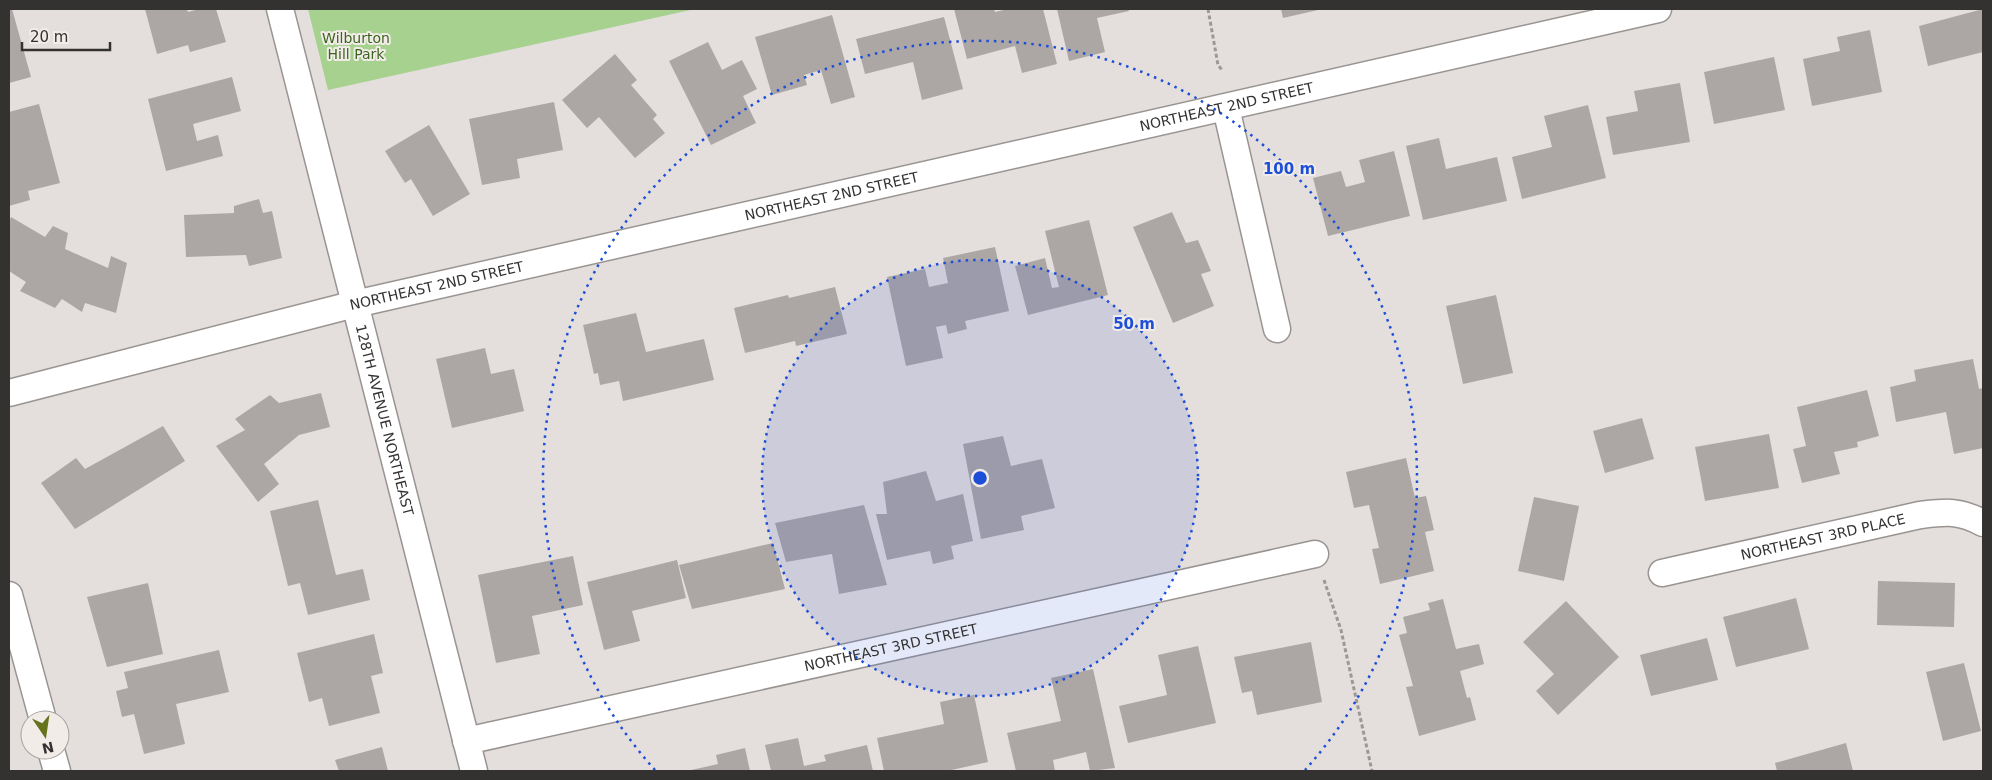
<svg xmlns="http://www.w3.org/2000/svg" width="1992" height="780" viewBox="0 0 1992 780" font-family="'DejaVu Sans',sans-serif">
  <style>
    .green { fill: #a6d18e }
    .building { fill: #aca7a5 }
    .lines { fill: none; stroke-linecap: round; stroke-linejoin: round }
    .street-casing { stroke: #999492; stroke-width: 29 }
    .path { stroke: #9c9896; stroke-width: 3; stroke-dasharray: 4 2.5; stroke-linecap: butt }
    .street { stroke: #fff; stroke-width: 26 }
    .ring { fill: none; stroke: #1d4ed8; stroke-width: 2.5; stroke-dasharray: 2.5 5 }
    .labels { text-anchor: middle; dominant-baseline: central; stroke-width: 4; stroke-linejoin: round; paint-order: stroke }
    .park-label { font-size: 14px; fill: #3b651f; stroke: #f2ece9 }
    .street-label { font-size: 14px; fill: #343231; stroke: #f2ece9 }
    .centre { fill: #1d4ed8; stroke: #f2ece9; stroke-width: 2.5 }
    .ring-label { font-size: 15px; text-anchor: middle; font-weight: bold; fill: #1d4ed8; stroke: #f2ece9; stroke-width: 4; stroke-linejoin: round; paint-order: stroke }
  </style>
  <rect width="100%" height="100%" fill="#e4dfdc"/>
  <polygon class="green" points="308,9 695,9 328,90"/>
  <g class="building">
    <polygon points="9,9 12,9 31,77 9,83"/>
    <polygon points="145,9 187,9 188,12 199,9 216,9 226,42 190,52 188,45 157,54"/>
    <polygon points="954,9 994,9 995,12 1008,9 1043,9 1057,64 1022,73 1015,46 967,59"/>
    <polygon points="1057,9 1128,9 1129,11 1097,18 1105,52 1069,61"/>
    <polygon points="1281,9 1317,9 1318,10 1283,18"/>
    <polygon points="1983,9 1983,52 1928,66 1919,26"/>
    <polygon points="832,15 855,97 831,104 821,70 804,75 807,85 772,95 755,37"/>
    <polygon points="944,17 963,89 922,100 913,62 865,74 856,39"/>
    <polygon points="1870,30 1882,92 1812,106 1803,59 1840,51 1837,37"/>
    <polygon points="708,42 722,70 742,60 757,89 743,96 756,123 711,145 669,61"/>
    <polygon points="615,54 637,80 631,85 657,115 653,119 665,133 635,158 599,117 587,128 562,100"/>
    <polygon points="1774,57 1785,110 1714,124 1704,72"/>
    <polygon points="232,77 241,111 193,124 197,141 218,135 223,156 166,171 148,99"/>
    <polygon points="1680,83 1690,142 1613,155 1606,117 1638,111 1634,91"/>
    <polygon points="554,102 563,150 517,159 520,178 482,185 469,119"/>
    <polygon points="39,104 60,183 28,191 30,200 9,206 9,173 10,172 9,112"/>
    <polygon points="1588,105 1606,178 1522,199 1512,157 1552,147 1544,116"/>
    <polygon points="429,125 470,194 433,216 411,179 405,183 385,151"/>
    <polygon points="1439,138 1446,169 1497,157 1507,201 1423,220 1406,146"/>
    <polygon points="1394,151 1410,216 1328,236 1313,178 1341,171 1346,187 1365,182 1359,160"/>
    <polygon points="259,199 263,213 272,211 282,258 249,266 246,255 186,257 184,215 234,213 234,206"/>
    <polygon points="1172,212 1186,243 1198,240 1211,271 1201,274 1214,306 1173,323 1133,227"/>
    <polygon points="11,217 45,237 53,226 68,233 65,249 108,268 111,256 127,263 116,313 85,303 82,312 62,299 55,308 20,291 26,282 9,271 9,222"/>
    <polygon points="1089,220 1108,295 1028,315 1015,266 1045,258 1052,288 1059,287 1045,231"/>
    <polygon points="995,247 1009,311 965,321 967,329 948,334 946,325 936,327 943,358 906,366 887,277 925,269 929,287 948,283 943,258"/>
    <polygon points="835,287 847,334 796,346 795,341 745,353 734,308 788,295 789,298"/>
    <polygon points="1496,295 1513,373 1463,384 1446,306"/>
    <polygon points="636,313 646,352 704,339 714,380 623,401 619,381 600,385 598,373 594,374 583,325"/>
    <polygon points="485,348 491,374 514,369 524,411 452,428 436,359"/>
    <polygon points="1973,359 1979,389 1983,388 1983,448 1954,454 1946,412 1896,422 1890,387 1916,381 1914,370"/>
    <polygon points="1867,390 1879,436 1857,442 1858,447 1834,452 1840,474 1802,483 1793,449 1806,446 1797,407"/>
    <polygon points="321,393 330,427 299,435 264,464 279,484 258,502 216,446 245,430 235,419 270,395 279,403"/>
    <polygon points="1642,418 1654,459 1605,473 1593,431"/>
    <polygon points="163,426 185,461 75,529 41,483 76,458 85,469"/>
    <polygon points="1769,434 1779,488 1705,501 1695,447"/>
    <polygon points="1003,436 1011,466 1042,459 1055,508 1021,516 1024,530 981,539 963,444"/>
    <polygon points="1406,458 1415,498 1426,496 1434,530 1425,532 1434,571 1380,584 1372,549 1379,548 1369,505 1354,508 1346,472"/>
    <polygon points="926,471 936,501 963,494 973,541 951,546 954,559 933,564 930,551 887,560 876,514 887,514 883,482"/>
    <polygon points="1534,497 1579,506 1564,581 1518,571"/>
    <polygon points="318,500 336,575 363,569 370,600 308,615 300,583 288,586 270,511"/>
    <polygon points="864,505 887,585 839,594 832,554 786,562 775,523"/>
    <polygon points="773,543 785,589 692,609 679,565"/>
    <polygon points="573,556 583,605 532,616 540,654 496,663 478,575"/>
    <polygon points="677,560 686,598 632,611 640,641 604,650 587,582"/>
    <polygon points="1878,581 1955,583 1954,627 1877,625"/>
    <polygon points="148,583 163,654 107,667 87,597"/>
    <polygon points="1796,598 1809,649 1736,667 1723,617"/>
    <polygon points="1443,599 1456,649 1479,644 1484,664 1460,671 1467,698 1470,697 1476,720 1419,736 1406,687 1413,686 1399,635 1407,633 1403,617 1430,610 1428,603"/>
    <polygon points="1566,601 1619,657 1558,715 1536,691 1554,674 1523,642"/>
    <polygon points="374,634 383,673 371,676 380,713 329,726 322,698 309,702 297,653"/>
    <polygon points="1707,638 1718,680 1651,696 1640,655"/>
    <polygon points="1311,642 1322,702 1257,715 1252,691 1242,693 1234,657"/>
    <polygon points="1198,646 1216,723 1128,743 1119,706 1167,695 1158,655"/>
    <polygon points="219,650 229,692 176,704 185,744 144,754 134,714 122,717 116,691 128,688 124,672"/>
    <polygon points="1964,663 1981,731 1943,741 1926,672"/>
    <polygon points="1093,669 1115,768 1090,771 1086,752 1053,760 1055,771 1016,771 1007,733 1061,721 1051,678"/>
    <polygon points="974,695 988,762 947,771 884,771 877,738 944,724 940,702"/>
    <polygon points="798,738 804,766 826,761 824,755 867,745 873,771 771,771 765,745"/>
    <polygon points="1846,743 1853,771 1777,771 1775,763"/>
    <polygon points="382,747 388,771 339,771 335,760"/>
    <polygon points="745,748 750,771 687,771 718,764 716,755"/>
  </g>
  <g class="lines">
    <defs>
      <g id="street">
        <path id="s1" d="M280 9 474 771"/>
        <polyline points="1226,108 1277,329"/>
        <path id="s2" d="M9 393 355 304 1658 9"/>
        <path id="s3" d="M1662 573 1920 515C1946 512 1959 510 1983 523"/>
        <polyline points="9,595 43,720"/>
        <path id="s4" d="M466 741 1315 554"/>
        <polyline points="51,750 57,771"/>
      </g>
    </defs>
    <use href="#street" class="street-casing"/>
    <g class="path">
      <polyline points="1208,9 1218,65 1222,70"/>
      <polyline points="1324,580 1341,630 1372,771"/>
    </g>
    <use href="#street" class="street"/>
  </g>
  <circle cx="980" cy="478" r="218" fill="#1d4ed8" fill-opacity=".12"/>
  <g class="ring">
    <circle cx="980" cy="478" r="218"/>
    <path d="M655 770A437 437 0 1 1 1305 770"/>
  </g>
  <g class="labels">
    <g class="park-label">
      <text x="356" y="38">Wilburton<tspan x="356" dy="16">Hill Park</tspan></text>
    </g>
    <g class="street-label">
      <text stroke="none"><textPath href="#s2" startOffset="1251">NORTHEAST 2ND STREET</textPath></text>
      <text stroke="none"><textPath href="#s2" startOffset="846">NORTHEAST 2ND STREET</textPath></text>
      <text stroke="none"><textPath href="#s2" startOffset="441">NORTHEAST 2ND STREET</textPath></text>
      <text stroke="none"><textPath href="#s1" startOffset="424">128TH AVENUE NORTHEAST</textPath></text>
      <text stroke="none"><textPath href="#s3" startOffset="165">NORTHEAST 3RD PLACE</textPath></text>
      <text stroke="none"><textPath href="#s4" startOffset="435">NORTHEAST 3RD STREET</textPath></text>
    </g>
  </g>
  <circle cx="980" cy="478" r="8" class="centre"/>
  <g class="ring-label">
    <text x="1289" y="174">100 m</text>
    <text x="1134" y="329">50 m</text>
  </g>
  <rect width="1992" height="780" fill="none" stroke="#343231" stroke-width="20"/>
  <g transform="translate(45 735) rotate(167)"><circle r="24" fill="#f2ece9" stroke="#a6a29f"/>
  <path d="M0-4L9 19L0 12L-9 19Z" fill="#66721c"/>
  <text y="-8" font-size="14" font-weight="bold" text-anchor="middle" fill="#343231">N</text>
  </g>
  <path d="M22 42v8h88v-8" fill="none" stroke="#343231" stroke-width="2.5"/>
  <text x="30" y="42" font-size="15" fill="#343231" stroke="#f2ece9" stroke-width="4" paint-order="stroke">20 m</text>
</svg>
